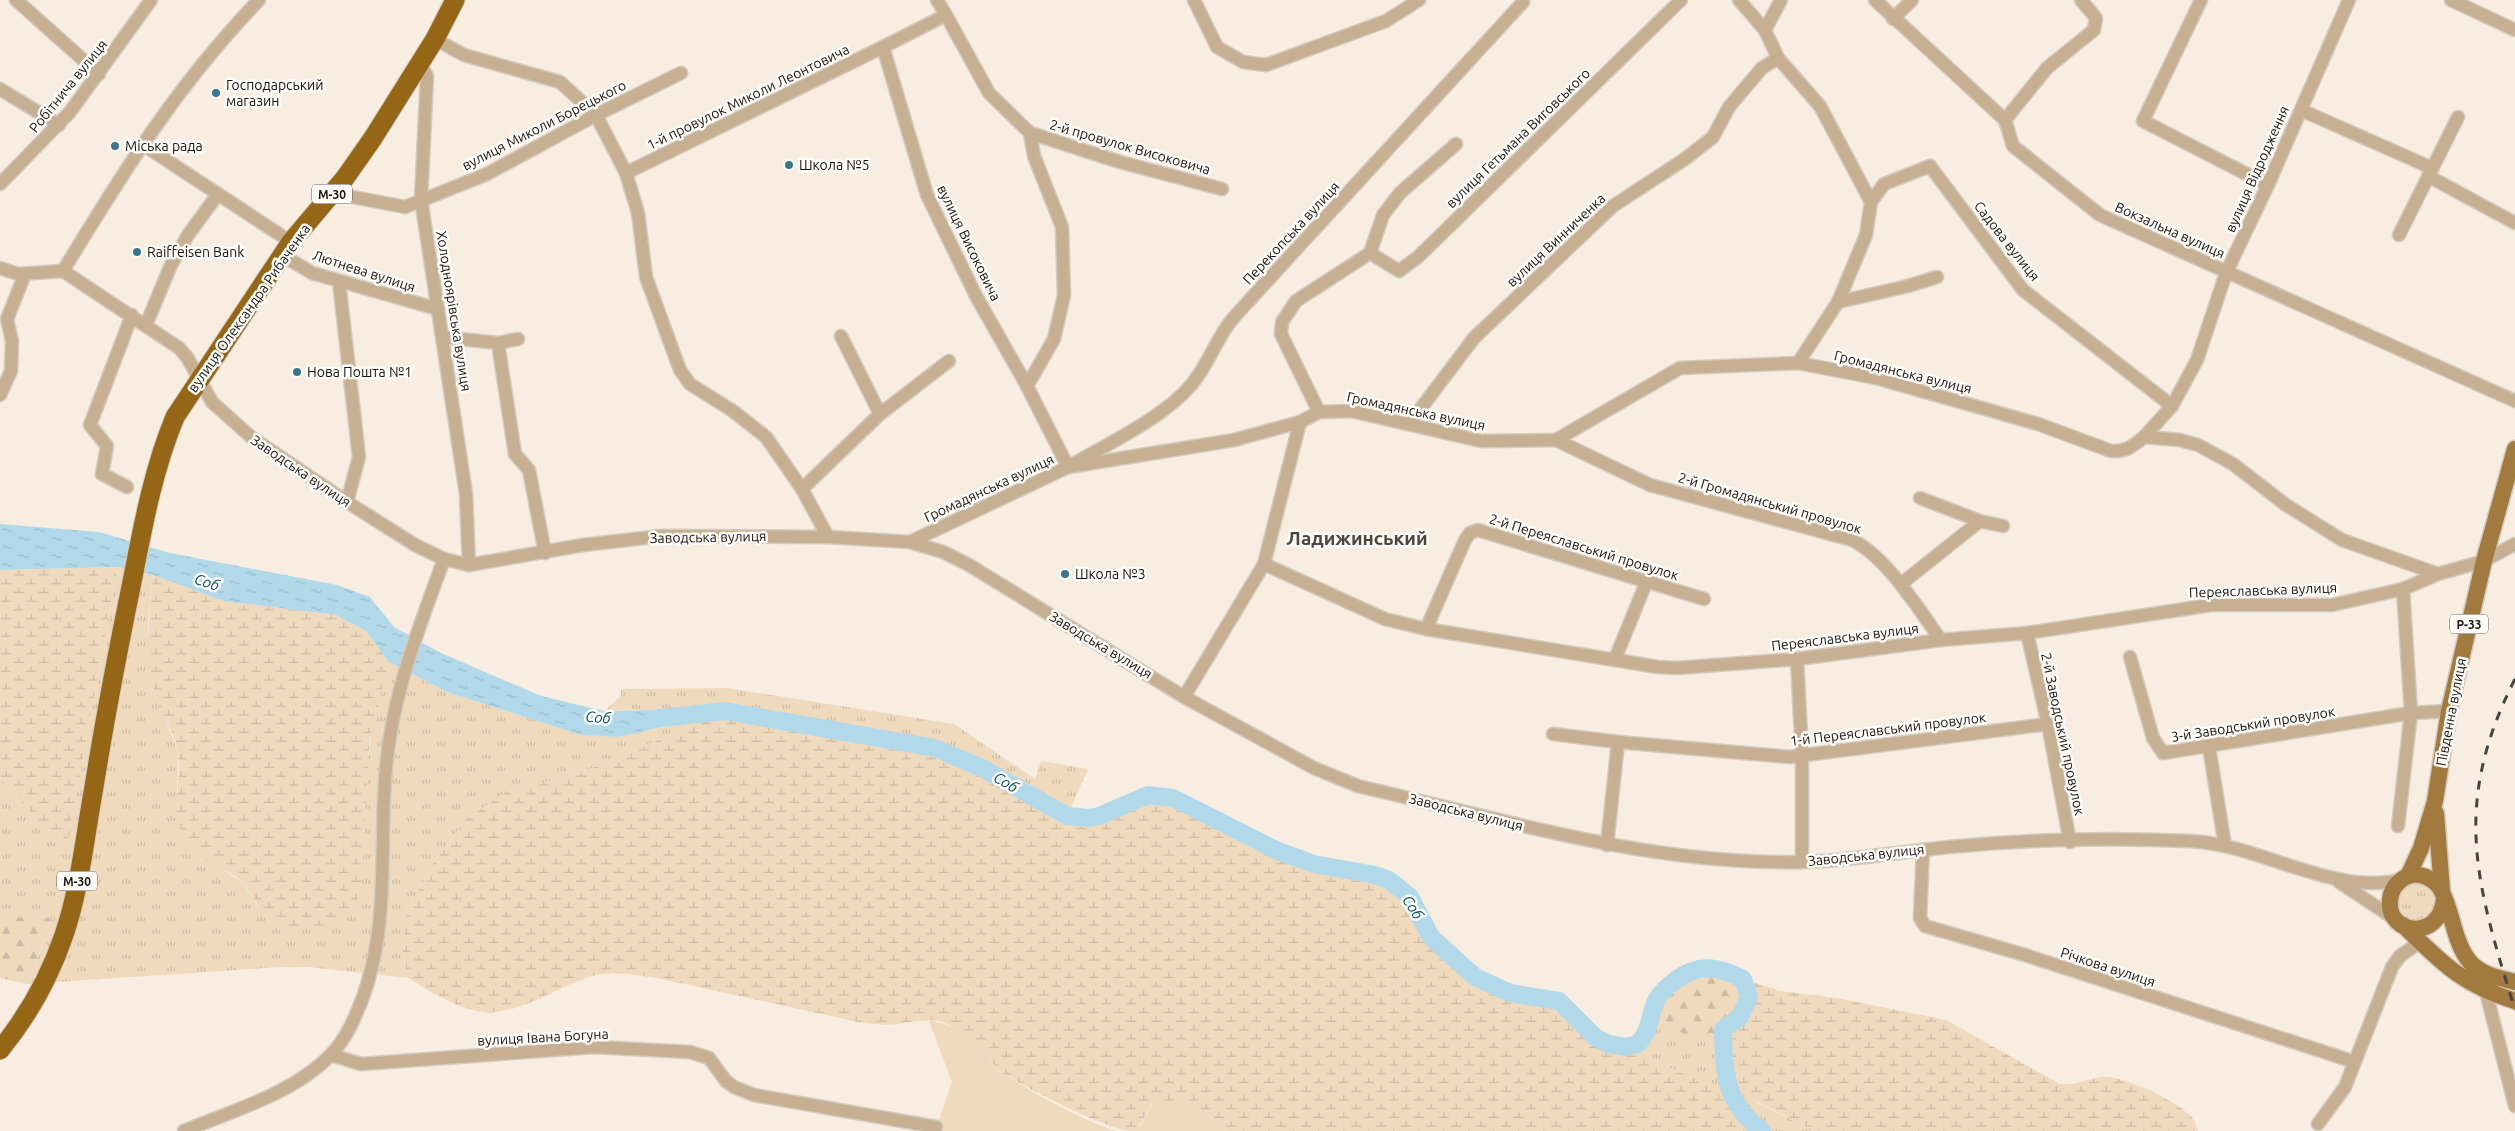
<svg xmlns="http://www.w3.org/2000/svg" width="2515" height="1131" viewBox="0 0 2515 1131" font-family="Ubuntu,sans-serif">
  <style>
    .grass { fill: url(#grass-tufts) }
    .forest { fill: url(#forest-firs) }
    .wetland { fill: url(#wetland-marsh) }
    .garden { fill: #f0dabd }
    .water { fill: url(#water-ripples) }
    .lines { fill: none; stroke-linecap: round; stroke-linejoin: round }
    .river { stroke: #b2d9ea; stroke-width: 18 }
    .minor-casing { stroke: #d3cbc0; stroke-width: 15 }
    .major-casing { stroke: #d3cbc0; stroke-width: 19 }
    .highway-casing { stroke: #d3cbc0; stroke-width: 21 }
    .minor { stroke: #c7b092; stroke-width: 12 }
    .major { stroke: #a27a3f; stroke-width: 16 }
    .highway { stroke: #956616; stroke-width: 19 }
    .rail { stroke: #49443e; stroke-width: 3; stroke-dasharray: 9 9; stroke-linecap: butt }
    .poi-dot { fill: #39758c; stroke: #fefcf9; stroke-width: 2 }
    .labels { text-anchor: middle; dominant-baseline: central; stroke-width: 5; stroke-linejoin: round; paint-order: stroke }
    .shield { fill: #fefcf9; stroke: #5d5a56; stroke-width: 1 }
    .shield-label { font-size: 12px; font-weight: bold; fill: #181510 }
    .poi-label { font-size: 14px; fill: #181510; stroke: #fefcf9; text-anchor: start }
    .street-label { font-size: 14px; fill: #181510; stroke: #fefcf9 }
    .water-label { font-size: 15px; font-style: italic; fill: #004f67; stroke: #fefcf9 }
    .district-label { font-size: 19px; font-weight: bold; fill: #4e463c; stroke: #fefcf9 }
  </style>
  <defs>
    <pattern id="grass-tufts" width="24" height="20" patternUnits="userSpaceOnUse" patternTransform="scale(1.25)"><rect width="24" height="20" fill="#f0dabd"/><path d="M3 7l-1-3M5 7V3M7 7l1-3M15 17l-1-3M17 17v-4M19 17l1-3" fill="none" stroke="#cdbaa1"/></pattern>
    <pattern id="forest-firs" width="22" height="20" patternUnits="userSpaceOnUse" patternTransform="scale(1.25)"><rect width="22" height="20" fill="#f0dabd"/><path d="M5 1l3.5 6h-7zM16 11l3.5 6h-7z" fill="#cdbaa1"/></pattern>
    <pattern id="wetland-marsh" width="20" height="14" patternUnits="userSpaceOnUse" patternTransform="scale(1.25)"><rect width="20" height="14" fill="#f0dabd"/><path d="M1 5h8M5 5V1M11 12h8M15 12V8" fill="none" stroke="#cdbaa1"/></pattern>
    <pattern id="water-ripples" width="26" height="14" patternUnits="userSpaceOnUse" patternTransform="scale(1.25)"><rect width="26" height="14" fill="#b2d9ea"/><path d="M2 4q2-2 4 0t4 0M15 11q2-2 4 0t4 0" fill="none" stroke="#98b9c8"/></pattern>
  </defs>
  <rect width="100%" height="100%" fill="#f7eee1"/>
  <g class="grass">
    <polygon points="118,567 153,575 148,624 152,679 155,697 178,750 177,806 196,852 242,882 258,907 367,765 373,724 389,662 447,692 581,735 619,737 662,727 667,712 661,710 604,711 621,696 621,689 727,688 954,724 1035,779 1041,761 1088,769 1067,816 948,753 935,748 725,711 604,764 556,780 513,787 465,820 432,865 407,912 402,949 408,978 308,967 282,967 27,984 36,964 51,918 0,917 0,778 66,849"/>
    <polygon points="2401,880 2436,883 2441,915 2402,925 2391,894"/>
    <polygon points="1652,1012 1658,1020 1697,1035 1723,1029 1724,1072 1729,1089 1815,1131 1762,1131 1746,1118 1733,1096 1657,1062 1638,1044 1651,1023"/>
  </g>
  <g class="forest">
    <polygon points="0,917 51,918 36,964 27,984 0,978"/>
    <path d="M1707 966 1726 970 1743 979 1749 997C1736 1040 1679 1048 1652 1012 1662 988 1681 970 1707 966Z"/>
  </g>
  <g class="wetland">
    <polygon points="118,567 66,850 0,778 0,570"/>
    <path d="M153 575 224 601 336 615 366 631 389 662 369 744 361 893C343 926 301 942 268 917 256 908 252 892 241 881 224 866 195 860 184 838 170 810 182 780 178 751 176 734 159 714 155 695 145 656 149 614 153 575Z"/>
    <path d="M725 711 935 748 982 768 1067 816 1088 818 1099 816 1148 795 1173 798 1278 851 1314 864 1375 875 1389 880 1410 897 1431 937 1475 977 1510 993 1559 1001 1595 1037 1608 1044 1626 1047 1638 1044 1657 1062 1732 1095 1724 1072 1723 1029C1743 1015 1755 1005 1743 979L1781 991 1837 998 1946 1020 2060 1084C2077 1086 2085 1079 2101 1077 2119 1074 2173 1099 2186 1112 2193 1117 2196 1123 2198 1131H1815L1758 1102 1734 1096 1746 1118 1762 1131H1226C1209 1109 1179 1103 1153 1103 1145 1112 1144 1127 1130 1131 1110 1131 1013 1083 997 1068 978 1051 967 1030 942 1022 923 1017 903 1025 884 1025 876 1024 866 1023 858 1022L657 978C636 975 613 970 592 976 560 986 530 1008 496 1012 470 1016 430 992 408 978L402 949 407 912 432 865 465 820 513 787 556 780 604 764Z"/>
  </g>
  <g class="garden">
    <path d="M929 1021C971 1026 971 1047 999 1070 1020 1086 1095 1128 1119 1131H935L952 1082Z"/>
    <path d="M1162 1101C1184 1104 1211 1112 1226 1131H1130L1141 1125 1153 1103Z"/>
  </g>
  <polygon class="water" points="0,524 99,532 170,553 337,585 370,597 394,627 441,653 541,696 604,711 661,710 675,717 662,727 619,737 581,735 447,692 389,662 366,631 336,615 224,601 153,575 118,567 0,570"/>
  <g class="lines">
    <path class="river" d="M652 719 725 711 935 748 982 768 1067 816 1088 818 1099 816 1148 795 1173 798 1278 851 1314 864 1375 875 1389 880 1410 897 1431 937 1475 977 1510 993 1559 1001 1595 1037 1608 1044 1626 1047 1638 1044C1653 1026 1648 1016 1657 999 1662 991 1669 985 1676 980 1700 962 1719 967 1743 979L1749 997 1740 1017 1723 1029C1724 1073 1724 1102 1762 1131"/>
    <defs>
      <g id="minor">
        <polyline points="16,0 99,74"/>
        <path d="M937 0 946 15 883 47 927 195 976 296 1027 386 1068 467C1107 444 1164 418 1192 384 1210 362 1217 336 1235 316L1523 2 1522 0"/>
        <polyline points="1194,0 1217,47 1243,62 1266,65 1386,21 1419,0"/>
        <polyline points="1739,0 1765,30 1778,58 1820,106 1871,202 1866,235 1838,302 1798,363"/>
        <polyline points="1875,0 2005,120 2013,146 2100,215 2515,401"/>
        <polyline points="2201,0 2143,121 2268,185"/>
        <polyline points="2451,0 2515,30"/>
        <polyline points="946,15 989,93 1030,133 1034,156 1062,227 1064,295 1054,339 1027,386"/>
        <polyline points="1893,19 1912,0"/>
        <polyline points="1765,30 1781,0"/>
        <polyline points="435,39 464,55 560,82 596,115 626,173 638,213 646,277 680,370 690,384 733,411 766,437 802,489 828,537"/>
        <polyline points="420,64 427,76 421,199 466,494 469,565"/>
        <polyline points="0,89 59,125"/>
        <polyline points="2301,110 2432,168"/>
        <polyline points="2005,120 2047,68 2094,30 2096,18 2081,0"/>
        <polyline points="1030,133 1120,162 1222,189"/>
        <polyline points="142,144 291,242"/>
        <polyline points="626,173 883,47"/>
        <polyline points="2428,176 2515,223"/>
        <polyline points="0,184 70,112 151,0"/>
        <polyline points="332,193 405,207 487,174 596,115 681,73"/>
        <polyline points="1871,202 1884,184 1930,166 2023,290 2172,406"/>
        <polyline points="2399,235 2458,117"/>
        <polyline points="1370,253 1399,271 1418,257 1681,0"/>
        <polyline points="282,255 312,273 438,309"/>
        <polyline points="0,268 18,274 63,271"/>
        <path d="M63 271 179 348 187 357 212 402 251 437 347 502 415 545 444 559 469 565 583 545 661 536 828 537 910 542 943 552 969 565 1184 697 1314 768 1358 786C1496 818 1633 860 1775 862 1837 864 1900 851 1961 846 2035 839 2115 838 2189 841 2260 844 2332 896 2401 880"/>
        <path d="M63 271C123 172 178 84 259 0"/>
        <polyline points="339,282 359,457 347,502"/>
        <polyline points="1838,302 1908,286 1937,277"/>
        <polyline points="146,325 171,265 188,235 218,194"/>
        <polyline points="841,336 880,414"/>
        <polyline points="443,337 498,343 518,339"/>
        <polyline points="498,343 515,454 529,470 545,553"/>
        <polyline points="0,395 11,371 12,341 7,319 25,274"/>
        <polyline points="1319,412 1281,334 1282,322 1296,301 1370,253 1383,215 1400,193 1456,144"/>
        <polyline points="1409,424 1474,338 1613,206 1685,159 1713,137 1729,107 1762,68 1778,58"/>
        <polyline points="2144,437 2172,406 2197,360 2226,273 2268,185 2349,0"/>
        <path d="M1556 440 1650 485 1852 540C1886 556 1919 610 1941 640"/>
        <polyline points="127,487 102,474 107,446 90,425 132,315"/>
        <polyline points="802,489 880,414 949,361"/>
        <polyline points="1920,498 1980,521 2003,526"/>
        <path d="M910 542 1068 467 1234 440 1300 422 1319 412 1351 411 1481 441 1556 440 1680 368 1798 363 1876 378 2038 424 2111 451C2126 452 2133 446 2144 437L2180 440 2198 445 2233 464 2286 505 2342 540 2438 574 2484 561 2515 544"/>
        <polyline points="1264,564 1385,619 1426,629 1658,667 1677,668 1797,659 1941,640 2027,633 2211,605 2332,605 2403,589 2438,574"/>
        <polyline points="1901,584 1980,521"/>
        <polyline points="1426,629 1465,540 1470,533 1478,530 1704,599"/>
        <polyline points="2027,633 2048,724 2070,842"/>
        <polyline points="2130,657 2153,738 2163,753 2411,713 2449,711"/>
        <polyline points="1615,659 1646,583"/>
        <polyline points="1797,659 1802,756 1802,862"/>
        <polyline points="1184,697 1264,564 1300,422"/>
        <polyline points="1553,734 1618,742 1790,757 2048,724"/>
        <polyline points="2209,747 2225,846"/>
        <polyline points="2398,826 2411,713 2403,589"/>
        <polyline points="1607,845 1618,742"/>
        <polyline points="1923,850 1920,918 1925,926 2025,955 2355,1062"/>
        <polyline points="2339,882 2395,919"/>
        <polyline points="2486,992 2515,1106"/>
        <polyline points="331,1055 361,1064 594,1047 690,1052 709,1058 726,1081 734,1087 754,1095 936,1127"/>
        <polyline points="2318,1124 2345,1087 2392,967 2400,956 2420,942"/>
        <path d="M184 1131C234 1110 299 1092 335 1050 348 1035 356 1015 363 997 393 915 376 828 389 743 398 679 422 620 444 559"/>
      </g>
      <g id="major">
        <polyline points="2436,813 2442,890"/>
        <polyline points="2408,876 2421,848 2435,801 2449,711 2484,561 2515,449"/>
        <path d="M2444 898C2441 942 2386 935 2390 900 2391 891 2396 883 2404 878 2417 870 2436 878 2442 892 2453 914 2454 943 2470 962 2481 975 2500 978 2515 982"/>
        <path d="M2403 925C2442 963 2461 984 2515 1001"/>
      </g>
      <path id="highway" d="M0 1050C27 1017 50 976 64 935 80 888 85 836 94 787 105 718 118 650 132 582 143 526 153 470 175 417L291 242 345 178 373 138 435 39 455 0"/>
    </defs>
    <use href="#minor" class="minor-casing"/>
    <use href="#major" class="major-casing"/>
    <use href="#highway" class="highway-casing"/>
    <use href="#minor" class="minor"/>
    <use href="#major" class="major"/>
    <use href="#highway" class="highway"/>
    <path class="rail" d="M2515 679C2451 805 2476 883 2515 1010"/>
  </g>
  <g class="poi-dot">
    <circle cx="216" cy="93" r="5"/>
    <circle cx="115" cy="146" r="5"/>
    <circle cx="789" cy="165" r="5"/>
    <circle cx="137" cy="252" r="5"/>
    <circle cx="297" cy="372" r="5"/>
    <circle cx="1065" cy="574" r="5"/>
  </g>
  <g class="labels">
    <g class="shield">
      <rect x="312" y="184.5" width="40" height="19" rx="4"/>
      <rect x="2450" y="614.5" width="38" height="19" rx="4"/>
      <rect x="57" y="871.5" width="40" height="19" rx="4"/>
    </g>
    <g class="shield-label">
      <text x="332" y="194">М-30</text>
      <text x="2469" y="624">Р-33</text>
      <text x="77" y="881">М-30</text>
    </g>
    <g class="poi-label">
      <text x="226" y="85">Господарський<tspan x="226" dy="16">магазин</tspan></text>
      <text x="125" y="146">Міська рада</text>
      <text x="799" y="165">Школа №5</text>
      <text x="147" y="252">Raiffeisen Bank</text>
      <text x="307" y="372">Нова Пошта №1</text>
      <text x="1075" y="574">Школа №3</text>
    </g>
    <g class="street-label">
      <text transform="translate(68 86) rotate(-51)">Робітнича вулиця</text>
      <text transform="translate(748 97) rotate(-26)">1-й провулок Миколи Леонтовича</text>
      <text transform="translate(544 125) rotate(-27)">вулиця Миколи Борецького</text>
      <text transform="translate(1518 138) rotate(-44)">вулиця Гетьмана Виговського</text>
      <text transform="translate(1130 147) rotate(16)">2-й провулок Високовича</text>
      <text transform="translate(2257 169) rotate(-66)">вулиця Відродження</text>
      <text transform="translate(2170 230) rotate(24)">Вокзальна вулиця</text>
      <text transform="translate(1291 233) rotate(-47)">Перекопська вулиця</text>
      <text transform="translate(1556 240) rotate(-43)">вулиця Винниченка</text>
      <text transform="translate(2007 241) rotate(52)">Садова вулиця</text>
      <text transform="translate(969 243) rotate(64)">вулиця Високовича</text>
      <text transform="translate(364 271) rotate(18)">Лютнева вулиця</text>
      <text transform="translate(249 308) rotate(-55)">вулиця Олександра Рибаченка</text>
      <text transform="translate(454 311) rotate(81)">Холодноярівська вулиця</text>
      <text transform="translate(1903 372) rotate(14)">Громадянська вулиця</text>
      <text transform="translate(1416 411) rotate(12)">Громадянська вулиця</text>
      <text transform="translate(301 471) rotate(34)">Заводська вулиця</text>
      <text transform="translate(989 488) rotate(-25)">Громадянська вулиця</text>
      <text transform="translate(1770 503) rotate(16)">2-й Громадянський провулок</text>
      <text transform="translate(708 537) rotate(-1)">Заводська вулиця</text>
      <text transform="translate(1584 547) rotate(17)">2-й Переяславський провулок</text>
      <text transform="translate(2263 590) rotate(-2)">Переяславська вулиця</text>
      <text transform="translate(1845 637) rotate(-7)">Переяславська вулиця</text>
      <text transform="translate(1101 645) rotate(31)">Заводська вулиця</text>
      <text transform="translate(2451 712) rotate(-79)">Південна вулиця</text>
      <text transform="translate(2253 724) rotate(-9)">3-й Заводський провулок</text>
      <text transform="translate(1888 729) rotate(-7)">1-й Переяславський провулок</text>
      <text transform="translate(2063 734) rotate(78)">2-й Заводський провулок</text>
      <text transform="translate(1466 812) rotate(14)">Заводська вулиця</text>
      <text transform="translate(1866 855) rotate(-6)">Заводська вулиця</text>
      <text transform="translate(2108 967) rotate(18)">Річкова вулиця</text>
      <text transform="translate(543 1037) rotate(-3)">вулиця Івана Богуна</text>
    </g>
    <g class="water-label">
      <text transform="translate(207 582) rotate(18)">Соб</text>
      <text transform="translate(598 717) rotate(5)">Соб</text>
      <text transform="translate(1006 782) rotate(31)">Соб</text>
      <text transform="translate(1413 907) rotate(57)">Соб</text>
    </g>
    <g class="district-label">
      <text x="1357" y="538">Ладижинський</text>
    </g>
  </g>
</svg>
